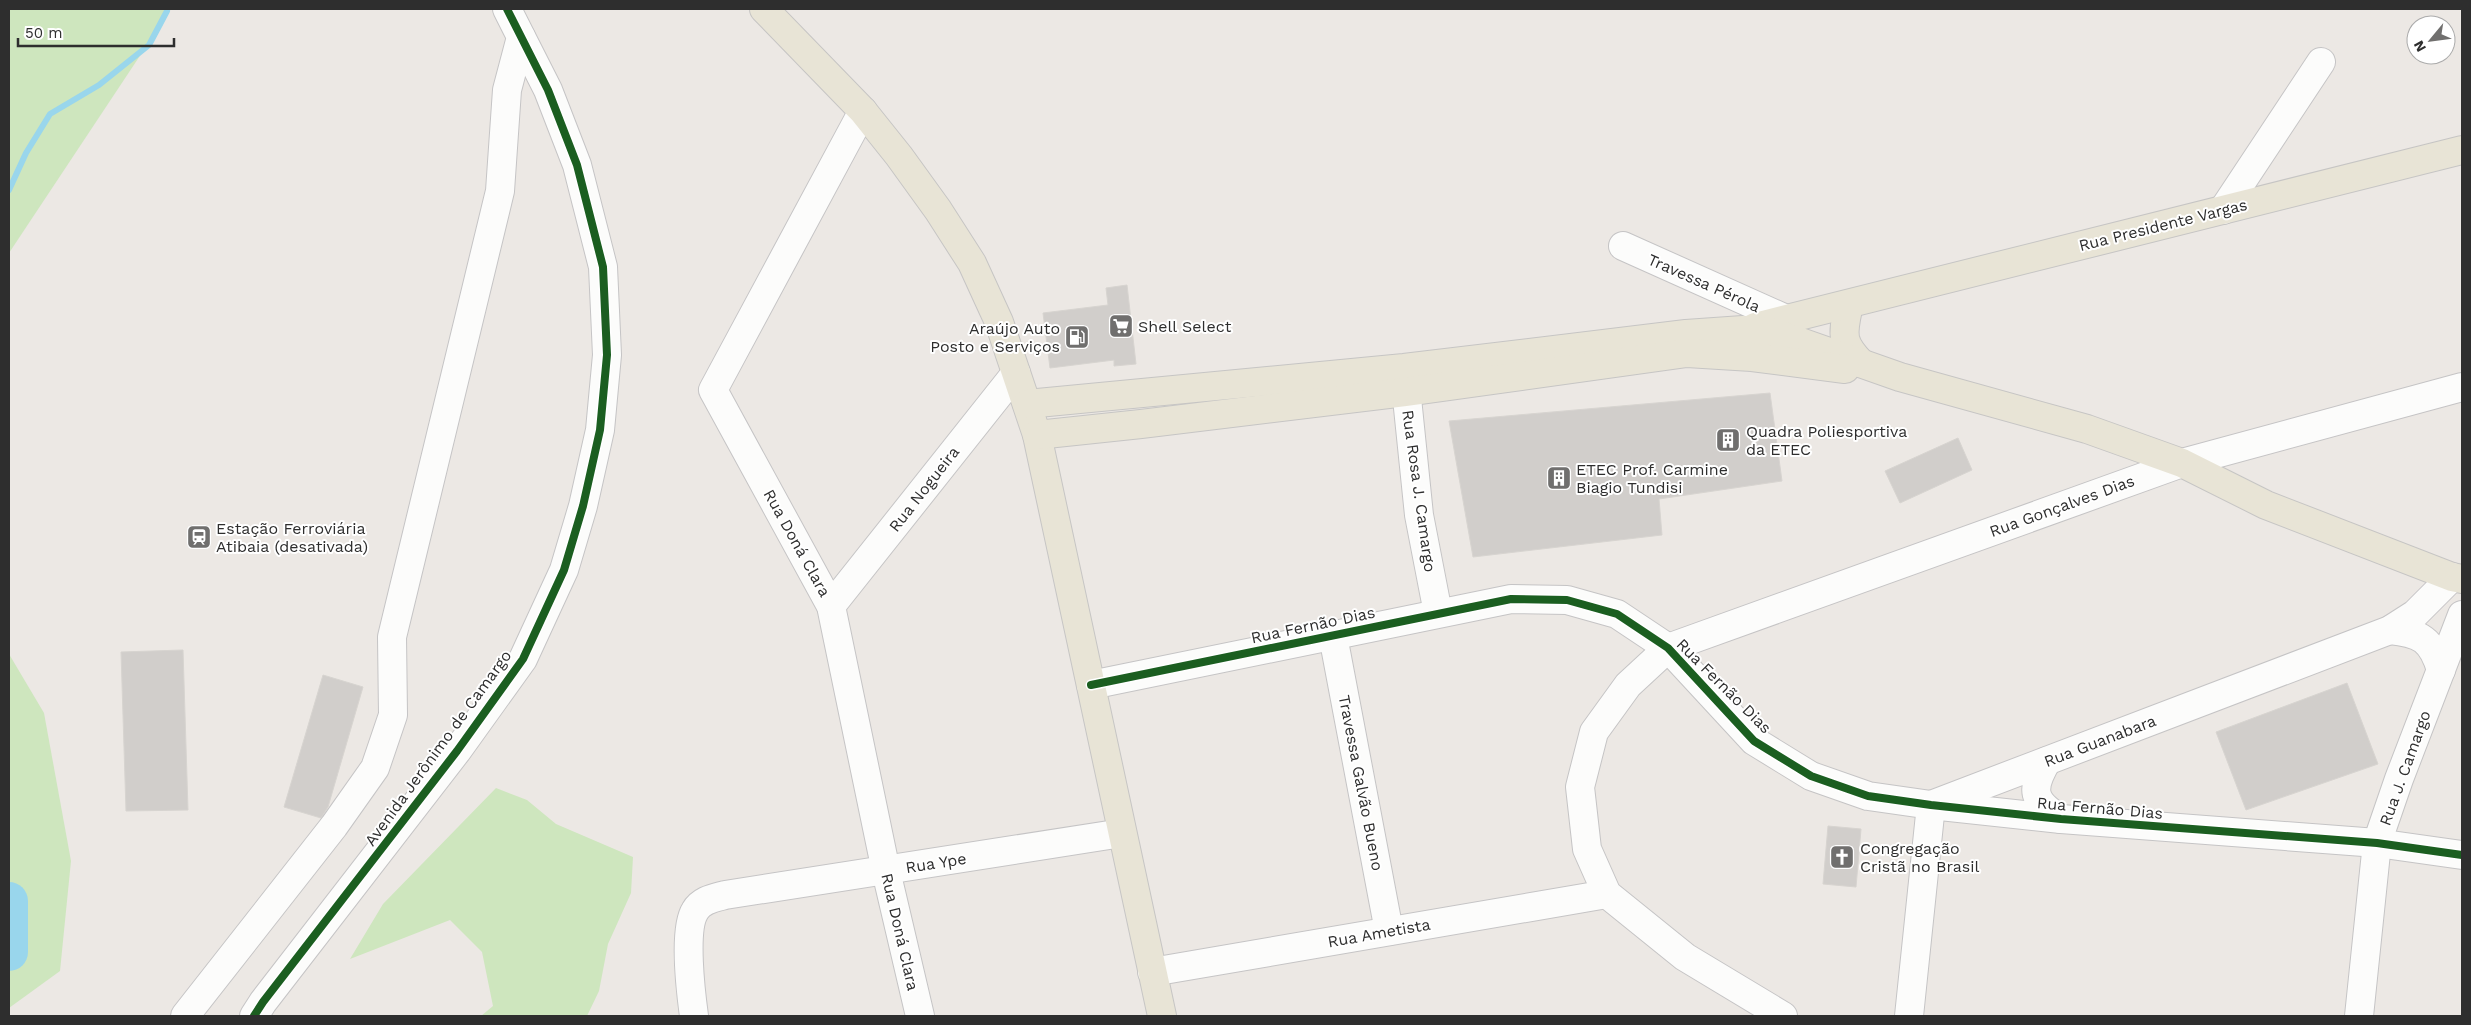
<svg xmlns="http://www.w3.org/2000/svg" width="2471" height="1025" viewBox="0 0 2471 1025" font-family="'Work Sans',sans-serif">
  <style>
    .green { fill: #cee6be }
    .lines { fill: none; stroke-linecap: round; stroke-linejoin: round }
    .stream { stroke: #99d6ec; stroke-width: 6 }
    .river { stroke: #99d6ec; stroke-width: 38 }
    .building { fill: #d1cecb; stroke: #d7d4d0 }
    .minor-casing { stroke: #c5c4c5; stroke-width: 30 }
    .major-casing { stroke: #c6c5c4; stroke-width: 30 }
    .minor { stroke: #fcfcfb; stroke-width: 28 }
    .major { stroke: #e8e4d6; stroke-width: 28 }
    .cycleway-casing { stroke: #fff; stroke-width: 11 }
    .cycleway { stroke: #1b5e20; stroke-width: 8 }
    .labels { text-anchor: middle; dominant-baseline: central; stroke-width: 4; stroke-linejoin: round; paint-order: stroke }
    .street-label { font-size: 16px; fill: #2e2e2e; stroke: #fff }
    .poi-label { font-size: 16px; fill: #2e2e2e; stroke: #fff; text-anchor: start }
  </style>
  <rect width="100%" height="100%" fill="#ece8e4"/>
  <g class="green">
    <polygon points="9,9 171,9 9,253"/>
    <polygon points="9,654 44,713 71,861 60,971 9,1008"/>
    <polygon points="496,788 527,800 556,824 633,857 631,893 608,944 599,991 587,1016 481,1016 493,1006 482,952 450,920 350,959 383,904"/>
  </g>
  <g class="lines">
    <polyline class="stream" points="9,190 26,153 50,114 99,85 149,45 167,11"/>
    <polyline class="river" points="9,901 9,952"/>
  </g>
  <g class="building">
    <polygon points="1127,285 1136,364 1114,366 1114,360 1050,368 1043,313 1108,305 1106,288"/>
    <polygon points="1770,393 1782,481 1659,499 1662,535 1473,557 1449,421"/>
    <polygon points="1958,438 1972,470 1900,503 1885,471"/>
    <polygon points="183,650 188,810 126,811 121,652"/>
    <polygon points="323,675 363,687 328,807 321,818 284,807"/>
    <polygon points="2347,683 2378,764 2246,810 2216,732"/>
    <polygon points="1828,826 1861,829 1856,887 1823,884"/>
  </g>
  <g class="lines">
    <defs>
      <g id="minor">
        <polyline points="863,111 713,390 831,606 886,871 920,1016"/>
        <polyline points="2223,210 2321,62"/>
        <polyline points="1623,246 1786,319"/>
        <polyline points="1404,369 1419,515 1438,613"/>
        <polyline points="831,606 1016,373"/>
        <path d="M2390 630C2421 633 2432 640 2441 670"/>
        <polyline points="1333,636 1389,931"/>
        <polyline points="1091,685 1511,599 1567,600 1617,614 1668,648 1754,741 1811,776 1868,796 1931,805 2061,819 2377,843 2462,855"/>
        <path d="M2047 761C2030 790 2032 801 2061 819"/>
        <polyline points="1152,972 1607,894"/>
        <polyline points="185,1016 334,826 375,768 393,715 392,637 500,191 507,90 521,37"/>
        <polyline points="254,1016 263,1002 457,751 523,659 564,570 583,506 600,430 607,355 603,267 577,165 548,90 507,9"/>
        <path d="M694 1016C691 994 683 930 695 911 701 900 714 898 725 895L1122 833"/>
        <polyline points="1783,1016 1685,957 1607,894 1587,849 1580,787 1594,732 1628,685 1668,648 2182,463 2462,387"/>
        <polyline points="1909,1016 1931,805 2390,630 2415,614 2452,577"/>
        <polyline points="2359,1016 2377,843 2399,779 2462,615"/>
      </g>
      <g id="major">
        <polyline points="764,9 863,111 899,156 938,210 972,263 999,322 1037,435 1162,1016"/>
        <path d="M1848 309C1842 336 1842 343 1861 363"/>
        <polyline points="1755,327 2462,150"/>
        <polyline points="1027,404 1404,368 1686,334 1743,330 1772,332 1900,377 2087,429 2182,463 2266,505 2452,577 2462,579"/>
        <polyline points="1037,435 1141,424 1405,392 1687,353 1752,357 1845,369"/>
      </g>
    </defs>
    <use href="#minor" class="minor-casing"/>
    <use href="#major" class="major-casing"/>
    <use href="#minor" class="minor"/>
    <use href="#major" class="major"/>
    <defs>
      <g id="cycleway">
        <polyline points="1091,685 1511,599 1567,600 1617,614 1668,648 1754,741 1811,776 1868,796 1931,805 2061,819 2377,843 2462,855"/>
        <polyline points="254,1016 263,1002 457,751 523,659 564,570 583,506 600,430 607,355 603,267 577,165 548,90 507,9"/>
      </g>
    </defs>
    <use href="#cycleway" class="cycleway-casing"/>
    <use href="#cycleway" class="cycleway"/>
  </g>
  <defs>
    <symbol id="supermarket-square" viewBox="-11 -11 22 22"><rect x="-9" y="-9" width="18" height="18" rx="4" fill="#706f6e" stroke="#fff"/><path d="M-6-5.5h2.5l.6 2H6L4.5 2H-2.5L-4.4-4H-6ZM-1.5 3.2a1.3 1.3 0 1 0 .1 0ZM3 3.2a1.3 1.3 0 1 0 .1 0Z" fill="#fff"/></symbol>
    <symbol id="fuel-square" viewBox="-11 -11 22 22"><rect x="-9" y="-9" width="18" height="18" rx="4" fill="#706f6e" stroke="#fff"/><path d="M-5.5-6h7V0h2V4h1.3V-2.5L3-4.5l.8-.8L6-3V5H2.5V1h-1V6h-7ZM-4.2-4.7v3.2H.2V-4.7Z" fill="#fff"/></symbol>
    <symbol id="building-square" viewBox="-11 -11 22 22"><rect x="-9" y="-9" width="18" height="18" rx="4" fill="#706f6e" stroke="#fff"/><path d="M-4-6H4V6H1V3H-1V6H-4ZM-2.5-4.3h1.7v1.8h-1.7ZM.8-4.3h1.7v1.8H.8ZM-2.5-1h1.7V.8h-1.7ZM.8-1h1.7V.8H.8Z" fill="#fff"/></symbol>
    <symbol id="station-square" viewBox="-11 -11 22 22"><rect x="-9" y="-9" width="18" height="18" rx="4" fill="#706f6e" stroke="#fff"/><path d="M-3-6H3Q5-6 5-4V2Q5 4 3 4L4.5 6H3L1.5 4h-3L-3 6H-4.5L-3 4Q-5 4-5 2V-4Q-5-6-3-6ZM-3.5-4v3h7v-3ZM-3.5 1v1.5H-2V1ZM2 1v1.5H3.5V1Z" fill="#fff"/></symbol>
    <symbol id="church-square" viewBox="-11 -11 22 22"><rect x="-9" y="-9" width="18" height="18" rx="4" fill="#706f6e" stroke="#fff"/><path d="M-1.2-6h2.4v3.5h3.3v2.4h-3.3V6h-2.4V-.1h-3.3v-2.4h3.3Z" fill="#fff"/></symbol>
  </defs>
  <g fill-rule="evenodd">
    <use href="#supermarket-square" x="1107" y="312" width="28" height="28"/>
    <use href="#fuel-square" x="1063" y="323" width="28" height="28"/>
    <use href="#building-square" x="1714" y="426" width="28" height="28"/>
    <use href="#building-square" x="1545" y="464" width="28" height="28"/>
    <use href="#station-square" x="185" y="523" width="28" height="28"/>
    <use href="#church-square" x="1828" y="843" width="28" height="28"/>
  </g>
  <g class="labels">
    <g class="street-label">
      <text transform="translate(2163 225) rotate(-14)">Rua Presidente Vargas</text>
      <text transform="translate(1704 283) rotate(24)">Travessa Pérola</text>
      <text transform="translate(924 489) rotate(-52)">Rua Nogueira</text>
      <text transform="translate(1419 491) rotate(82)">Rua Rosa J. Camargo</text>
      <text transform="translate(2062 506) rotate(-20)">Rua Gonçalves Dias</text>
      <text transform="translate(797 543) rotate(61)">Rua Doná Clara</text>
      <text transform="translate(1313 625) rotate(-12)">Rua Fernão Dias</text>
      <text transform="translate(1724 686) rotate(45)">Rua Fernão Dias</text>
      <text transform="translate(2100 741) rotate(-21)">Rua Guanabara</text>
      <text transform="translate(438 748) rotate(-54)">Avenida Jerônimo de Camargo</text>
      <text transform="translate(2405 768) rotate(-70)">Rua J. Camargo</text>
      <text transform="translate(1361 783) rotate(79)">Travessa Galvão Bueno</text>
      <text transform="translate(2100 808) rotate(5)">Rua Fernão Dias</text>
      <text transform="translate(936 863) rotate(-9)">Rua Ype</text>
      <text transform="translate(900 932) rotate(77)">Rua Doná Clara</text>
      <text transform="translate(1379 933) rotate(-10)">Rua Ametista</text>
    </g>
    <g class="poi-label">
      <text x="1138" y="326">Shell Select</text>
      <text x="1060" y="328" text-anchor="end">Araújo Auto<tspan x="1060" dy="18">Posto e Serviços</tspan></text>
      <text x="1746" y="431">Quadra Poliesportiva<tspan x="1746" dy="18">da ETEC</tspan></text>
      <text x="1576" y="469">ETEC Prof. Carmine<tspan x="1576" dy="18">Biagio Tundisi</tspan></text>
      <text x="216" y="528">Estação Ferroviária<tspan x="216" dy="18">Atibaia (desativada)</tspan></text>
      <text x="1860" y="848">Congregação<tspan x="1860" dy="18">Cristã no Brasil</tspan></text>
    </g>
  </g>
  <rect width="2471" height="1025" fill="none" stroke="#2e2e2e" stroke-width="20"/>
  <g transform="translate(2431 40) rotate(241)"><circle r="24" fill="#ffffff" stroke="#ababab"/>
  <path d="M0-4L9 19L0 12L-9 19Z" fill="#706f6e"/>
  <text y="-8" font-size="14" font-weight="bold" text-anchor="middle" fill="#2e2e2e">N</text>
  </g>
  <path d="M18 38v8h156v-8" fill="none" stroke="#2e2e2e" stroke-width="2.5"/>
  <text x="25" y="38" font-size="15" fill="#2e2e2e" stroke="#ffffff" stroke-width="4" paint-order="stroke">50 m</text>
</svg>
